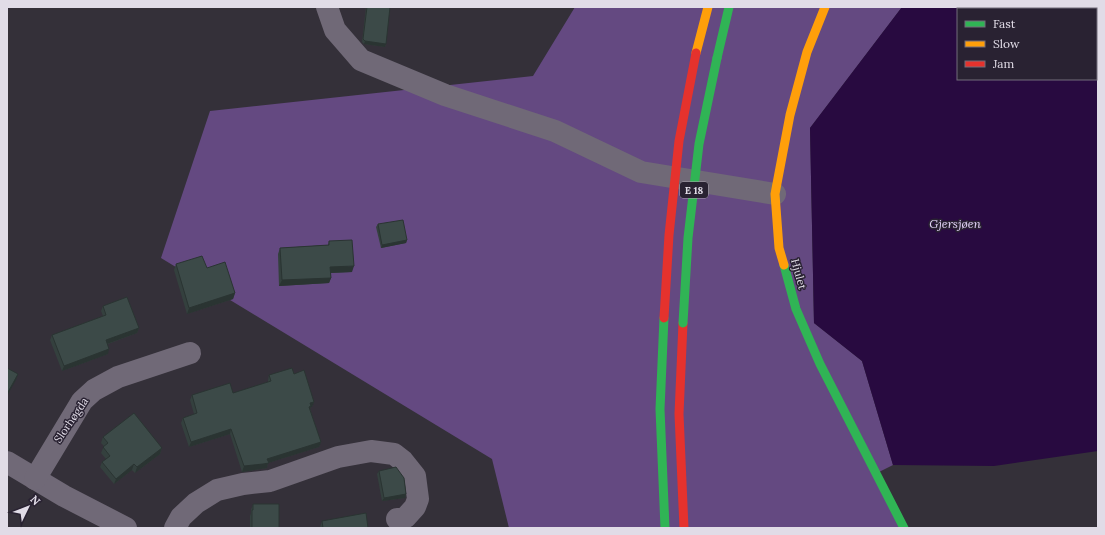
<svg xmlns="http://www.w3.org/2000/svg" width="1105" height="535" viewBox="0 0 1105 535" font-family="Lora,serif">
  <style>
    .forest { fill: #644981 }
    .water { fill: #280a40; fill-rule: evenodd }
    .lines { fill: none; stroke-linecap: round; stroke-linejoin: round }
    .street { stroke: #706977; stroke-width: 22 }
    .fast { stroke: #30b455; stroke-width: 9 }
    .slow { stroke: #ff9f0a; stroke-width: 9 }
    .jam { stroke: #e5322d; stroke-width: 9 }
    .fast-bridge { stroke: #30b455; stroke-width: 9 }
    .jam-bridge { stroke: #e5322d; stroke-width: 9 }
    .wall { fill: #34403e }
    .shaded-wall { fill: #2a3432 }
    .building { fill: #3c4a48; stroke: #2a3432 }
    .labels { text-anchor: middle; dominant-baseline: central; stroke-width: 3; stroke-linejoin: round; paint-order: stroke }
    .shield { fill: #292232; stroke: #aaa4b1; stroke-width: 1 }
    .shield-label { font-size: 10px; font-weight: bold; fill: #e1dce7 }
    .street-label { font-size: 11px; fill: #e1dce7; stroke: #292232 }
    .water-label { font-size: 12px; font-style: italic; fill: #e1d1f6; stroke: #292232 }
  </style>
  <rect width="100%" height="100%" fill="#343039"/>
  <polygon class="forest" points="575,7 902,7 810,128 814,323 862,361 893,465 877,473 904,528 509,528 492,459 161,258 210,111 533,76"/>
  <path class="water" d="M902 7H1098V451L994 466 893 465 862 361 814 323 810 128ZM958 9H1096V79H958Z"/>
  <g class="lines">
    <g class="street">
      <polyline points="327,7 335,30 361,60 445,95 555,131 641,172 775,194"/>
      <polyline points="7,462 64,496 126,528"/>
      <polyline points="35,479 82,401 94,390 118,377 190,353"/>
      <polyline points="175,528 181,517 196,503 217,490 243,484 270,481 338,457 371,451 394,454 403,461 415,476 418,499 415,507 406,517 402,519 397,519"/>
    </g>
    <g class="fast">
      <polyline points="717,58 729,7"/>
      <polyline points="784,265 796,309 820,364 904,528"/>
      <polyline points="664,318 660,409 665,528"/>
    </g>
    <g class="slow">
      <polyline points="696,53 708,7"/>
      <polyline points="784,265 779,248 775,194 790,115 807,52 825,7"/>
    </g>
    <polyline class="jam" points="683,323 679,414 684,528"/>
    <polyline class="fast-bridge" points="683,323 688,238 699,144 717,58"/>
    <polyline class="jam-bridge" points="664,318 669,235 679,141 696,53"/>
  </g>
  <g class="wall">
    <polygon points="366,7 367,7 386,44 385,47 364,44 362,42"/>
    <polygon points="378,224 407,240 406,243 381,248 376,227"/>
    <polygon points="329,241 352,272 331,273 331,278 329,283 279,286 278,254 280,248 328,245"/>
    <polygon points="176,264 207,268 235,293 233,299 187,314 174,270"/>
    <polygon points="103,306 139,328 137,333 108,344 108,354 62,371 50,340 52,335 103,316 101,311"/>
    <polygon points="294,374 314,402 312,407 311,407 310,409 321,442 319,447 268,463 267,468 261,469 242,472 230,434 189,447 181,423 183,418 194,414 190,400 192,395 233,393 268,382 268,380 269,375"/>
    <polygon points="103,437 162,448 160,454 135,473 132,470 114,484 100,467 102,462 106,459 101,453 104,446 101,443"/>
    <polygon points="379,471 406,494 405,498 382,501 377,474"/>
    <polygon points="253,504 279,528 250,528 250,516 251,513 251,510"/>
    <polygon points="322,521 368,528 320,528 320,527"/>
  </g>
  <g class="shaded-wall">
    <polygon points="365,41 386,44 385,47 364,44"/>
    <polygon points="407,240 406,243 381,248 382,245"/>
    <polygon points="354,266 352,272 328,273 330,267"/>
    <polygon points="331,278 329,283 279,286 282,280"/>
    <polygon points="235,293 233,299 187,314 189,308"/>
    <polygon points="139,328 137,333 104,345 106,340"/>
    <polygon points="109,349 108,354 62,371 64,366"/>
    <polygon points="18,374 16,380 7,396 7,394"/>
    <polygon points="314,402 312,407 311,407 309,411 310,403"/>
    <polygon points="231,429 230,434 189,447 191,442"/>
    <polygon points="321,442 319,447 268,463 267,468 261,469 242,472 244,466"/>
    <polygon points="162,448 160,454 135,473 137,467"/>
    <polygon points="134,464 132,470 114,484 116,479"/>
    <polygon points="406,494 405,498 382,501 384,498"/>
  </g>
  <g class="building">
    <polygon points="367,7 390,7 386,44 365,41 363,39"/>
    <polygon points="403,220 407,240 382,245 378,224"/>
    <polygon points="352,240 354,266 330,267 331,278 282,280 280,248 329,245 329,241"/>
    <polygon points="202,256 207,268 225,262 235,293 189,308 176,264"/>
    <polygon points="127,297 139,328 106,340 109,349 64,366 52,335 106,315 103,306"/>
    <polygon points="7,368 18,374 7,394"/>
    <polygon points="292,368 294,374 304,370 314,402 310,403 311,406 309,407 321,442 267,459 269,463 263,464 244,466 231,429 191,442 183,418 197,413 192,395 230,383 233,393 271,381 269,375"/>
    <polygon points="134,413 162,448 137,467 134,464 116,479 102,462 110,456 103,447 108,443 103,437"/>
    <polygon points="396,467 404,478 406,494 384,498 379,471"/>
    <polygon points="253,504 279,504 279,528 252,528 252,510 253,510"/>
    <polygon points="366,513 368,528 323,528 322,521"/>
  </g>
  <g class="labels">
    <rect class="shield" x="680" y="182" width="28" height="16" rx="3"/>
    <g class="shield-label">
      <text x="694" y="190">E 18</text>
    </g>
    <g class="street-label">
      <text transform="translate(799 274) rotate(75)">Hjulet</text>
      <text transform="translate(71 420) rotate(-56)">Slorhøgda</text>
    </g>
    <g class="water-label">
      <text x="955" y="223">Gjersjøen</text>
    </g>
  </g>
  <rect width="1105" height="535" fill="none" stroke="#e1dce7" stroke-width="16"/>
  <rect x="957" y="8" width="140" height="72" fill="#292232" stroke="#736c7a"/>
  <rect x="965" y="21" width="20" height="6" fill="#30b455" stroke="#736c7a"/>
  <text x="993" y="28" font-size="12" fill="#e1dce7">Fast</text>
  <rect x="965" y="41" width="20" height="6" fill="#ff9f0a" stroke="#736c7a"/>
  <text x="993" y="48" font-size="12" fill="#e1dce7">Slow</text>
  <rect x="965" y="61" width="20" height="6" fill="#e5322d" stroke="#736c7a"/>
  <text x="993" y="68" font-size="12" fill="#e1dce7">Jam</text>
  <g transform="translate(28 507) rotate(47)" stroke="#292232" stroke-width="3" paint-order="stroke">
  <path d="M0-3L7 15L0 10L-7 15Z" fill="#e1dce7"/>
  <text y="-6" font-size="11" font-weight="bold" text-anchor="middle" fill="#e1dce7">N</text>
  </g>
</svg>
